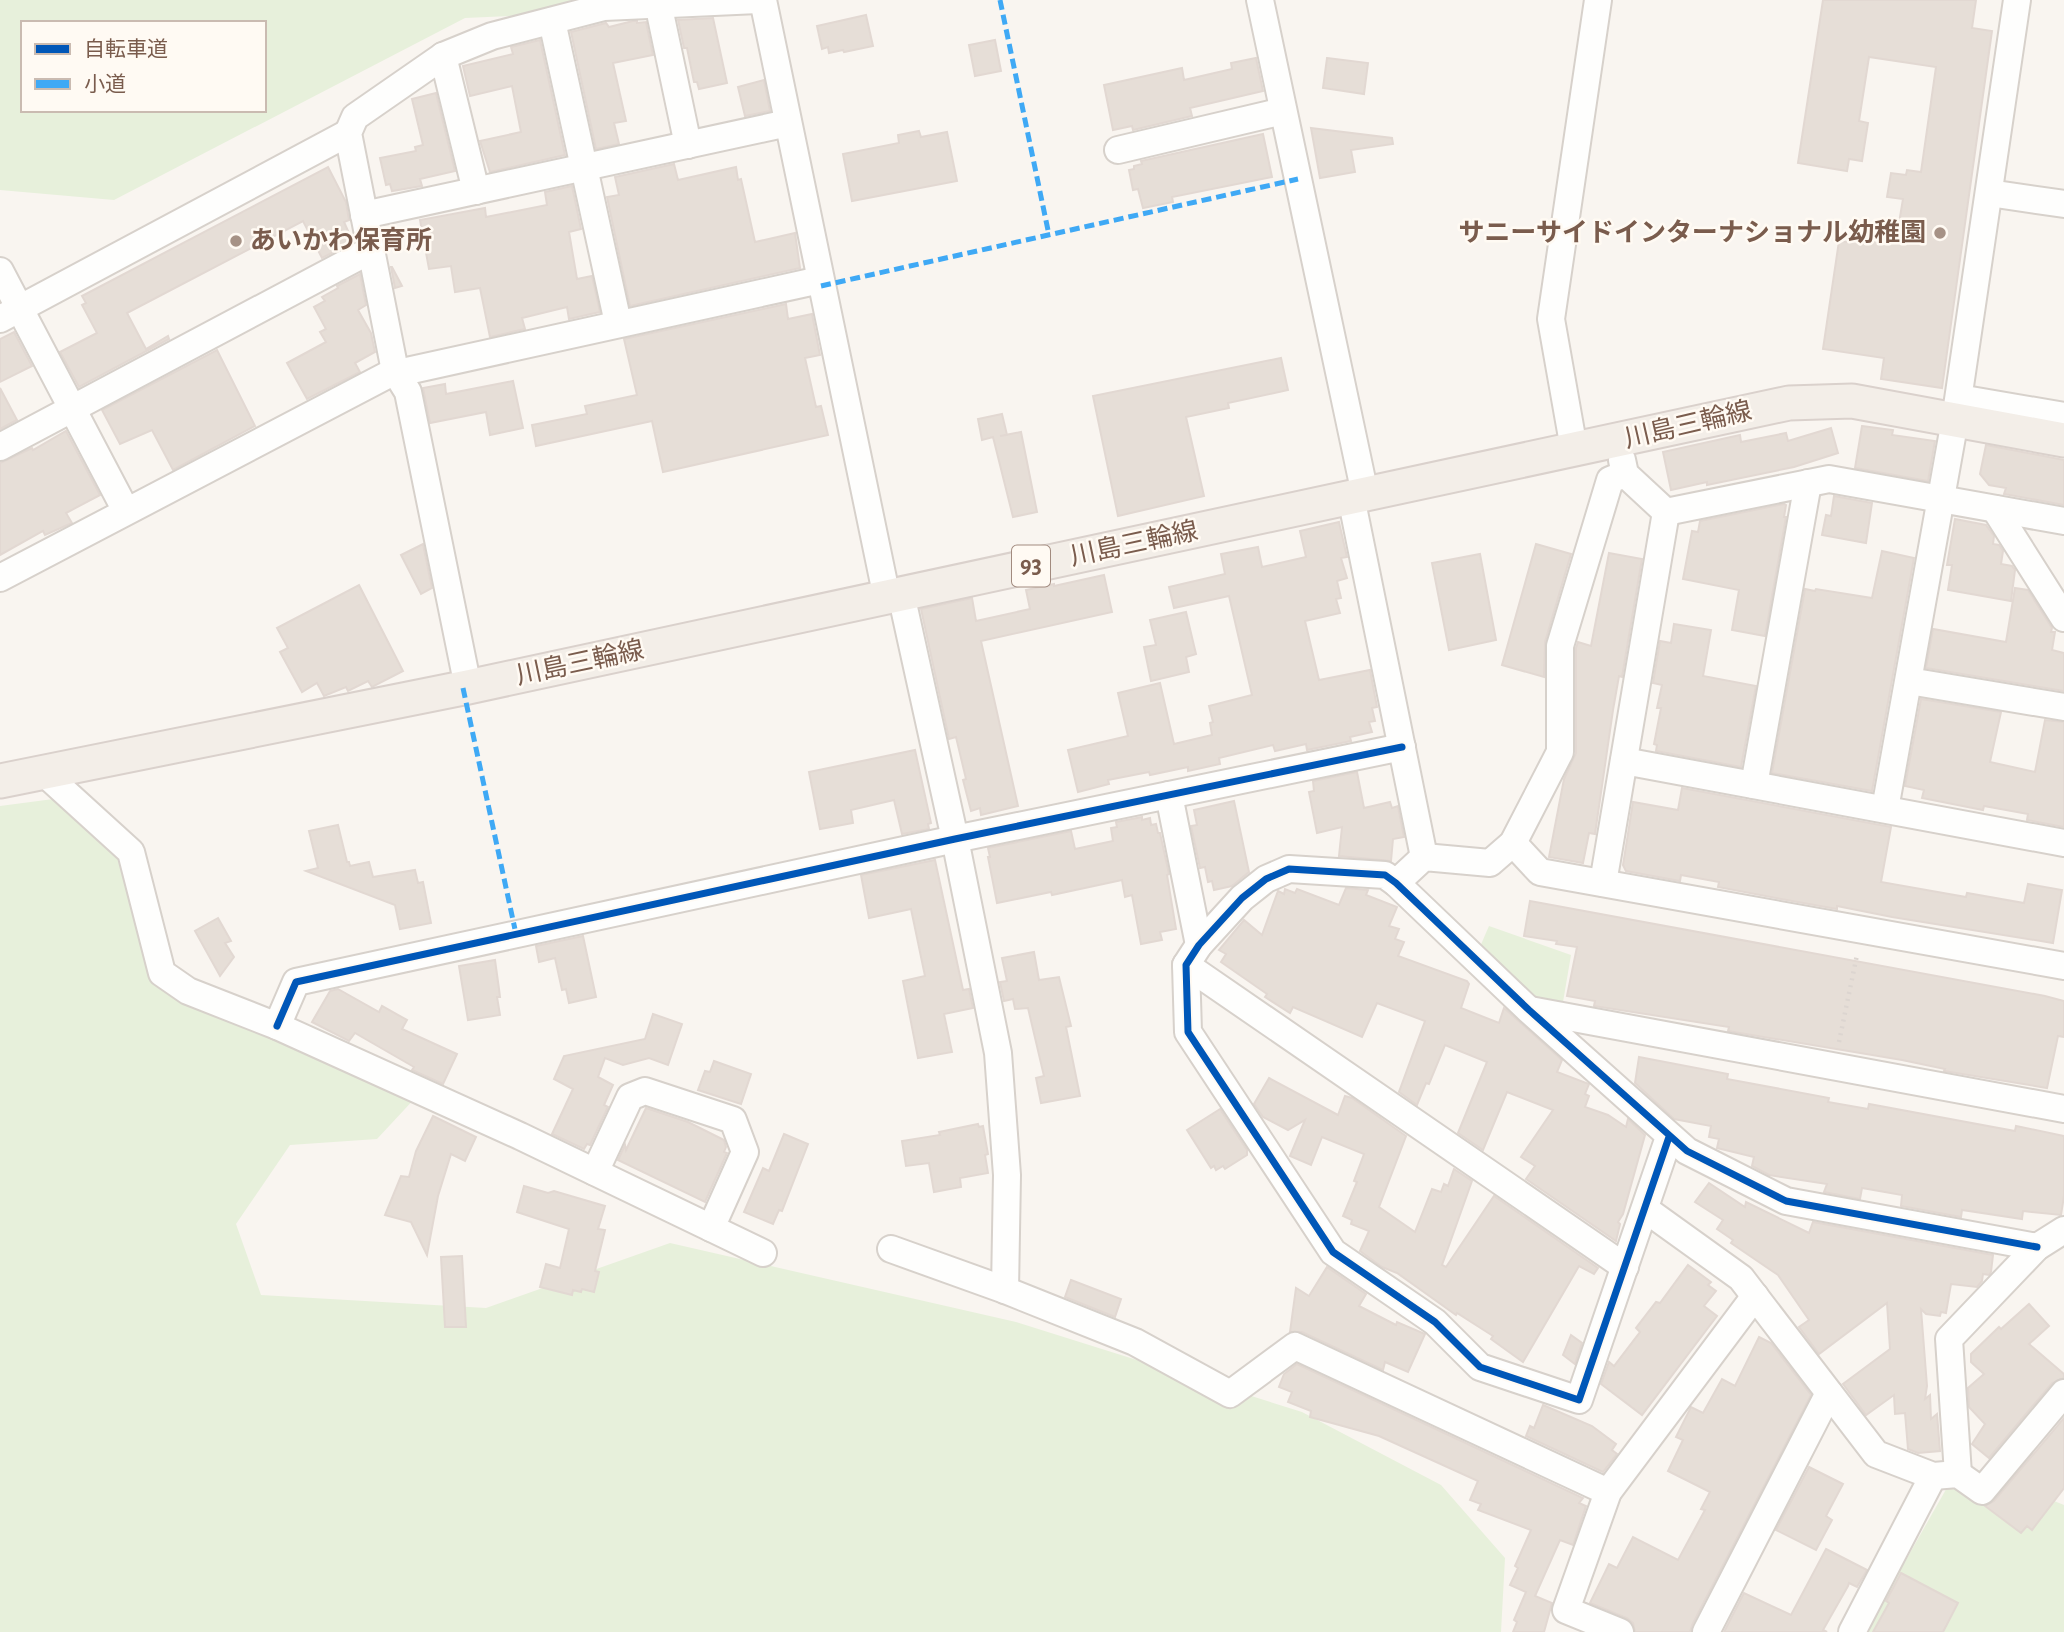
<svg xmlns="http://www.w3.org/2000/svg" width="2064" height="1632" viewBox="0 0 2064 1632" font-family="'Alegreya Sans','Noto Sans JP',sans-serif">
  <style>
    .green { fill: #e7f0db; fill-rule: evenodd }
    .building { fill: #e6ded7; stroke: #e2d8d2; stroke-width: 2 }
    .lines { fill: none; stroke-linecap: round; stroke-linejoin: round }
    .minor-casing { stroke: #d7d1cb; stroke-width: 30 }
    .major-casing { stroke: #dad1cc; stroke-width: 37 }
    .path { stroke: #dcd5d0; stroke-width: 4.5; stroke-dasharray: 2 5; stroke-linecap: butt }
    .minor { stroke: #fefefd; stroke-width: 26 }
    .major { stroke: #f3eee8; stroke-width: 33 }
    .quiet { stroke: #3fa9f5; stroke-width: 5; stroke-dasharray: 10 5; stroke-linecap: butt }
    .cycleway-casing { stroke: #fffaf3; stroke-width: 11 }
    .cycleway { stroke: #0057b8; stroke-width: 7 }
    .poi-dot { fill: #a69286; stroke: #fffaf3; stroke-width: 2.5 }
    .labels { text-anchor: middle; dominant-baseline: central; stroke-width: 5; stroke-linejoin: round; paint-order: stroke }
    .shield { fill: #fffaf3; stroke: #a28b7f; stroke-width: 2 }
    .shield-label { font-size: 24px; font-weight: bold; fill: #7a5c4d }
    .poi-label { font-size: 26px; font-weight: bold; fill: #7a5c4d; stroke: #fffaf3; text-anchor: end }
    .street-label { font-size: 26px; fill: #7a5c4d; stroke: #fffaf3 }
  </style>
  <rect width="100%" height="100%" fill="#f9f5f0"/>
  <g class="green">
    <path d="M0 0H653L625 11 465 18 114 200 0 190ZM23 23H264V110H23Z"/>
    <polygon points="61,798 125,865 170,976 431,1081 377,1139 290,1145 236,1224 261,1295 486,1308 670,1243 1016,1322 1302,1412 1441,1485 1505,1558 1501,1632 0,1632 0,806"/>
    <polygon points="1489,926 1571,955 1563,1002 1527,999 1479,949"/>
    <polygon points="1961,1463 2064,1505 2064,1632 1865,1632"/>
  </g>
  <g class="building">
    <polygon points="1823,0 1976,0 1972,28 1992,31 1942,388 1881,379 1884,358 1823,349 1839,241 1849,242 1851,234 1896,241 1903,199 1887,197 1891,173 1906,175 1907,170 1921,172 1936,67 1869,57 1859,121 1868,123 1862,161 1849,159 1847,171 1798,163"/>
    <polygon points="866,15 873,46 844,52 843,50 829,53 828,47 822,49 817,26"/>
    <polygon points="713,18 727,83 699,89 697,82 694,82 687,48 684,48 678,20"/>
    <polygon points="633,21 637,21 637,23 646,22 653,55 613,63 626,121 614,123 619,144 596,149 571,32 606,23 609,27"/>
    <polygon points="540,40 565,155 490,172 480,141 521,132 512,86 470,96 463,66 513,54 511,47"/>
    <polygon points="995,40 1001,71 975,76 969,45"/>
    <polygon points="1256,58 1263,91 1190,108 1192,116 1133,130 1132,126 1113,130 1104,85 1182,68 1184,80 1232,69 1231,63"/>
    <polygon points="1327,58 1368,63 1364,94 1323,88"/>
    <polygon points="764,80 770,111 745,116 738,87"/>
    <polygon points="436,93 455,171 420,179 422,186 392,191 390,184 386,185 380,158 416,151 415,147 423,145 412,99"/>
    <polygon points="1311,128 1392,138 1393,144 1351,150 1355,172 1320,178"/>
    <polygon points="919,131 921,137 947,132 957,181 852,201 843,154 899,143 898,135"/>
    <polygon points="1263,134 1272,177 1172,197 1173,202 1143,208 1138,189 1133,190 1129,170 1134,169 1134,166 1142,164 1141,161"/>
    <polygon points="674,164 678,180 736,167 738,180 741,179 755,242 795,233 800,268 630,306 607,197 619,195 615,177"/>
    <polygon points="328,167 346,202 349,220 344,222 353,242 322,258 303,221 127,313 146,349 168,336 169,339 79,387 60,352 97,333 82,305 86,303 82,296"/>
    <polygon points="572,186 581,229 569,232 577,279 592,276 600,312 569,319 567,307 522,318 525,329 490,337 480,288 455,292 451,266 429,269 420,220 485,208 486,217 547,205 545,192"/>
    <polygon points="391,267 392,267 402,286 395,288"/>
    <polygon points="360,274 366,305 358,310 371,333 375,352 355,363 360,372 307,399 287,363 326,342 320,332 326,329 314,307 325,301 322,297 338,288 337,286"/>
    <polygon points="786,304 788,319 812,314 820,355 805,358 816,407 821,406 828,435 663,472 652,421 536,446 532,425 587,414 585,406 637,395 624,339"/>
    <polygon points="14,332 32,366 0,382 0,339"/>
    <polygon points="217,350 255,426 173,470 152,430 120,444 102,410"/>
    <polygon points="1281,358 1288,390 1228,403 1229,408 1186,417 1204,496 1118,516 1093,396"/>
    <polygon points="513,381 523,428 490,435 486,412 430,423 423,388 445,384 446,394"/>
    <polygon points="0,388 17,420 0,429"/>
    <polygon points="1002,414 1007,435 1000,436 1021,432 1037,512 1013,517 993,437 982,440 978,419"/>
    <polygon points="1862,426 1893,430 1892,435 1935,441 1928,481 1855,468"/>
    <polygon points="1831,428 1838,453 1794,467 1707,485 1707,482 1671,490 1663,452 1740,435 1741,442 1786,433 1788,441"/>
    <polygon points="66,431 100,495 66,513 72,523 45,535 43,531 0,555 0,463 32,448 33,450"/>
    <polygon points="1986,445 2064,460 2064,505 2004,494 2006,488 1989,485 1980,474"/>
    <polygon points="1834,496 1872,503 1866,543 1822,535 1826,515 1831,516"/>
    <polygon points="1784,504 1786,505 1784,517 1786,517 1765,636 1732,630 1739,590 1683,579 1692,531 1698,532 1700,521"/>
    <polygon points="1955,519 1986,525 1994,536 1993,544 1999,545 2003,551 2001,564 2012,566 2015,570 2011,601 1948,590 1952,565 1947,565"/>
    <polygon points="1339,522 1347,557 1341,558 1347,578 1337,581 1341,598 1336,599 1340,613 1305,621 1319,680 1370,670 1377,707 1372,708 1375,721 1369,722 1372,732 1350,737 1351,741 1307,750 1306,744 1275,751 1273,745 1219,758 1220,764 1188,771 1188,767 1150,775 1149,772 1108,780 1109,784 1078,792 1068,750 1128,736 1118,693 1160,683 1174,744 1212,735 1210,723 1213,722 1209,706 1252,695 1229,596 1174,608 1169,587 1225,574 1221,554 1258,547 1262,567 1306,557 1300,531"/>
    <polygon points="423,544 432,588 421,594 401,555"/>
    <polygon points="1536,544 1571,554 1545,642 1544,677 1502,665"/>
    <polygon points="1882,551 1914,558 1872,791 1772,773 1805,589 1815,591 1816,589 1872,598"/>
    <polygon points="1609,553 1642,559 1622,677 1619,676 1613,710 1595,834 1589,833 1583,863 1549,857 1564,779 1576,753 1576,648 1578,642 1591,646"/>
    <polygon points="1480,554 1496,640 1449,650 1432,563"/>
    <polygon points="1104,575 1112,612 981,641 1018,806 981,815 980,808 971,811 963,780 966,779 956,737 949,739 921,609 972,598 976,621 1030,609 1026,590 1054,584 1054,586"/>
    <polygon points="359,585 403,671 372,687 368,681 348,691 346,687 324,696 317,683 302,692 280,652 288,648 277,628"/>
    <polygon points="2015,588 2028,590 2052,628 2051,632 2055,632 2052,650 2064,653 2064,691 1926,668 1933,629 2006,642"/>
    <polygon points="1186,612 1196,654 1186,657 1189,672 1151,681 1144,647 1156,645 1150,620"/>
    <polygon points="1674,624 1711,630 1703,676 1756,686 1741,767 1656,751 1657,745 1654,744 1661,708 1657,708 1662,685 1653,683 1660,641 1671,643"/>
    <polygon points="1921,699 2001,712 1990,762 2035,772 2045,720 2064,722 2064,827 2027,820 2028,814 1984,806 1983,810 1922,798 1924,790 1905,786"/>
    <polygon points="915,750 931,823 928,824 929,829 902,834 894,800 851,810 853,823 820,829 809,772"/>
    <polygon points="1357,772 1364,808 1390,802 1392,808 1398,806 1404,837 1393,839 1391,861 1339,856 1342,827 1317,833 1309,792 1314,791 1313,781"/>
    <polygon points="1682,788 1891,827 1881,882 1966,897 1967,893 2024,903 2028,884 2062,890 2053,943 1892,917 1837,906 1837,909 1781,899 1718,887 1719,882 1681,875 1680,881 1626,871 1623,865 1633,802 1678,810"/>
    <polygon points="1234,801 1249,872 1232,886 1214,890 1212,881 1208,882 1205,867 1200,868 1191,826 1197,825 1194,810"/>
    <polygon points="1142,817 1142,820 1150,818 1151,825 1156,824 1158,833 1160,833 1169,874 1167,875 1176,929 1160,932 1162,940 1141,944 1132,895 1125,897 1122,880 1052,895 1051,892 997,903 988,857 990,857 988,848 1071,831 1075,849 1113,841 1111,828 1117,827 1116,822"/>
    <polygon points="338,825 347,862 349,862 350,866 369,862 373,877 415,870 418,883 423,882 431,923 400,929 395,905 306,871 318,868 309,831"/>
    <polygon points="935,860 963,990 969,989 973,1008 944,1014 952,1052 918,1058 903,981 925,976 911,909 869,918 861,875"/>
    <polygon points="1346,888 1368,890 1366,895 1397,907 1389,926 1399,929 1395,939 1404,942 1398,956 1467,981 1469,984 1461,1008 1499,1023 1504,1008 1562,1060 1557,1072 1589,1084 1585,1094 1589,1096 1585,1107 1608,1115 1626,1127 1628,1119 1645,1135 1623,1214 1618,1222 1620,1224 1616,1241 1526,1179 1535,1166 1521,1157 1553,1110 1507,1092 1483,1150 1458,1133 1487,1062 1445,1045 1429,1084 1426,1083 1417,1105 1399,1092 1425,1021 1377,1003 1362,1037 1293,1007 1290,1013 1265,997 1267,994 1221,962 1226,954 1219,950 1244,920 1262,935 1278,891 1284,894 1285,889 1295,893 1297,889 1339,905"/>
    <polygon points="1530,901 2045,996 2064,1001 2064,1037 2058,1036 2047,1088 1944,1071 1945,1069 1902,1060 1728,1031 1729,1027 1594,1006 1595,1001 1567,996 1577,947 1556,944 1557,941 1524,936"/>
    <polygon points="218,918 231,941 225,943 234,957 220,976 195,931"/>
    <polygon points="583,936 596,997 569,1003 566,989 562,990 555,958 539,962 536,946"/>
    <polygon points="1034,952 1039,980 1059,977 1071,1026 1066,1027 1080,1096 1041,1103 1036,1078 1044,1076 1028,1008 1015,1009 1013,999 1004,1001 1000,982 1007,981 1002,958"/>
    <polygon points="495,960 499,989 500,997 497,997 500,1015 468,1020 459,966"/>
    <polygon points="338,989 379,1012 382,1006 407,1020 402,1029 457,1054 443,1084 412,1070 414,1067 355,1033 349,1041 312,1022 330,991"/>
    <polygon points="653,1014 682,1024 668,1065 649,1058 623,1065 605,1058 598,1077 613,1085 604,1105 608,1107 590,1145 587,1144 584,1149 552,1134 573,1089 554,1079 564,1056 645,1039"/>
    <polygon points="1639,1057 1728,1074 1727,1079 1829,1098 1828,1102 1868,1109 1869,1104 2015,1131 2016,1126 2064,1136 2064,1196 2061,1215 2023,1211 2022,1219 1962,1210 1961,1217 1901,1206 1902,1195 1862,1188 1860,1199 1824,1192 1827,1184 1769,1175 1752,1166 1754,1157 1717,1148 1719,1139 1709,1137 1711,1126 1674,1119 1635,1083"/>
    <polygon points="714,1061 751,1074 741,1104 698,1090 705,1071 710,1072"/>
    <polygon points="1269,1078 1338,1115 1345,1096 1352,1098 1406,1136 1379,1207 1415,1232 1432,1189 1441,1192 1444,1184 1448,1186 1454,1169 1472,1181 1442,1265 1446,1267 1494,1196 1598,1268 1594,1274 1579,1266 1523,1362 1491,1339 1493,1336 1457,1313 1456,1315 1397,1273 1382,1267 1360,1251 1369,1231 1351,1224 1352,1220 1343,1216 1357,1182 1354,1181 1364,1154 1322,1137 1311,1165 1290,1156 1305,1120 1288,1130 1263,1117 1254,1104"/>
    <polygon points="646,1108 688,1122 724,1140 726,1147 724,1152 727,1153 705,1202 618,1160 625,1145 626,1150"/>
    <polygon points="1220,1109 1247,1150 1247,1155 1225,1169 1223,1166 1216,1170 1214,1166 1211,1168 1187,1130"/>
    <polygon points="433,1116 476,1137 465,1161 451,1154 438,1196 427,1255 411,1222 385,1215 401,1176 409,1177 416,1151"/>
    <polygon points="978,1124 979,1127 983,1126 988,1154 985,1155 988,1173 960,1178 961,1187 934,1192 929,1163 906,1166 902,1141 940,1135 939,1132"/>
    <polygon points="784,1134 808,1144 782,1211 779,1210 773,1224 744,1212 763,1168 769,1171"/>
    <polygon points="1709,1183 1745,1207 1746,1202 1809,1233 1813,1222 1993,1255 1991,1272 1989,1275 1983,1274 1982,1281 1977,1287 1951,1284 1946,1313 1941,1312 1940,1316 1926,1314 1921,1309 1927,1386 1925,1399 1930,1395 1931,1419 1937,1414 1940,1451 1918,1453 1908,1449 1905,1413 1895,1414 1894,1395 1866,1415 1843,1384 1890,1349 1887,1303 1819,1354 1799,1327 1809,1320 1778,1275 1731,1243 1733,1240 1717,1229 1723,1220 1695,1202"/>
    <polygon points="524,1186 548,1193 554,1191 605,1206 598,1229 605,1230 595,1271 599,1272 594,1292 582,1289 581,1292 573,1290 572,1295 540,1287 546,1264 560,1268 569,1229 517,1212"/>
    <polygon points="462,1256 466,1327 445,1327 441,1257"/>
    <polygon points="1688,1265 1711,1282 1708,1285 1716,1291 1704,1306 1717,1316 1642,1415 1601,1384 1609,1362 1614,1366 1640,1332 1636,1328 1656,1302 1660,1303"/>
    <polygon points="1327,1267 1366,1294 1359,1306 1396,1325 1397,1322 1425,1334 1408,1372 1385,1362 1383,1370 1302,1332 1290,1332 1296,1288 1309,1296"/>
    <polygon points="1071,1280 1121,1299 1115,1317 1065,1297"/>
    <polygon points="2029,1304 2049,1326 2029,1344 2064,1374 2064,1378 2052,1383 1989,1458 1972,1444 1985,1424 1969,1407 1968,1388 1984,1374 1971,1362 1971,1354 1999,1327 2001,1329"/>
    <polygon points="1571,1335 1582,1343 1575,1364 1563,1355"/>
    <polygon points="1759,1337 1771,1343 1811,1395 1692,1625 1690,1632 1635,1632 1633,1623 1627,1618 1590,1603 1609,1564 1617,1568 1633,1537 1678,1560 1705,1510 1701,1509 1710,1492 1668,1471 1683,1440 1676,1437 1691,1407 1703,1413 1722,1379 1735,1386"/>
    <polygon points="1297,1364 1583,1498 1579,1503 1586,1506 1573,1545 1560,1540 1535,1596 1552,1603 1544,1632 1513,1632 1517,1622 1514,1620 1526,1592 1510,1585 1518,1568 1515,1566 1531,1530 1478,1510 1481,1504 1470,1500 1478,1481 1379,1436 1310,1417 1311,1411 1288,1402 1292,1392 1279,1387 1284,1374"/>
    <polygon points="1543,1405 1592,1426 1616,1444 1612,1450 1617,1454 1603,1472 1526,1436 1530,1426 1534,1428"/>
    <polygon points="2064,1418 2064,1488 2032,1530 2027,1526 2021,1533 1985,1506 1994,1501"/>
    <polygon points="1809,1467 1843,1484 1826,1516 1832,1520 1816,1550 1776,1530"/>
    <polygon points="1826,1549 1867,1570 1857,1587 1849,1583 1848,1586 1823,1630 1827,1632 1724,1632 1744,1593 1791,1615"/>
    <polygon points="1901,1573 1958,1603 1943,1632 1873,1632 1889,1603 1886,1601"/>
  </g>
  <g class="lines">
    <defs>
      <g id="minor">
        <polyline points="763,0 887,598"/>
        <polyline points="1260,0 1365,494"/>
        <polyline points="658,3 688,145"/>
        <polyline points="552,21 618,323"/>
        <polyline points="443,56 476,191"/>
        <polyline points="1118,150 1283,111"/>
        <polyline points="1989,193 2064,204"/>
        <polyline points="364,215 788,123"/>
        <polyline points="0,271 126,511"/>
        <polyline points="0,319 348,133"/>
        <polyline points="1959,398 2064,416"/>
        <polyline points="0,447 371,250"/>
        <polyline points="1574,449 1551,319 1598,0"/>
        <polyline points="1351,497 1424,857"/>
        <polyline points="1995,509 2064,618"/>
        <polyline points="1666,512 1829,479 2064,521"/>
        <polyline points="0,578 395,371 407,371 820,280"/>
        <polyline points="901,594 955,839 998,1053 1007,1175 1005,1290"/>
        <polyline points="1909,681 2064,707"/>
        <polyline points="468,687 408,392 395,371 348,133 355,117 443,56 492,36 604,7 758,0"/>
        <polyline points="1624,761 2064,843"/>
        <polyline points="43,772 131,852 162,973 188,991 277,1026 520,1136 763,1253"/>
        <polyline points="1754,785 1808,483"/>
        <polyline points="1169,795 1199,945"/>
        <polyline points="1885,809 1955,420 2017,0"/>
        <polyline points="1513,843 1540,872 2064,966"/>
        <polyline points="1396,883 1424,857 1490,863 1513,843 1560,752 1560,646 1610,480 1625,474"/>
        <polyline points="1603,883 1666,512 1625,474 1622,460"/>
        <polyline points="1186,965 1625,1267"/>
        <polyline points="1530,1010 2064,1109"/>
        <polyline points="277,1026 296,982 955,839 1402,747"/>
        <polyline points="1669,1137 1579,1400 1480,1367 1435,1322 1333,1252 1188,1032 1186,965 1199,945 1242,898 1266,879 1289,869 1385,875 1396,883 1529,1010 1687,1151 1786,1201 2037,1247"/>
        <polyline points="595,1172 630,1097 645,1091 733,1120 745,1152 711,1228"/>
        <polyline points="1645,1209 1741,1278 1876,1454 1933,1476 1958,1474 1982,1491 2064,1393"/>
        <polyline points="891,1249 1005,1290 1135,1342 1230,1394 1295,1346 1608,1492"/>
        <polyline points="1958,1474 1949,1339 2037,1247 2064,1230"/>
        <polyline points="1620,1632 1566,1610 1608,1492 1755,1296"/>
        <polyline points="1706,1632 1829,1393"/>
        <polyline points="1852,1632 1933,1476"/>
      </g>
      <polyline id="major" points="0,781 468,687 1789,403 1852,401 2064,440"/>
    </defs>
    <use href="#minor" class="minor-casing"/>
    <use href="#major" class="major-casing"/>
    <polyline class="path" points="1839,1042 1857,955"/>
    <use href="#minor" class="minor"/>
    <use href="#major" class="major"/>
    <g class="quiet">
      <polyline points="1000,0 1049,235"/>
      <polyline points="821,286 1298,179"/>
      <polyline points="463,688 516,934"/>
    </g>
    <defs>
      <g id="cycleway">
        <polyline points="277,1026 296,982 955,839 1402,747"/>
        <polyline points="1669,1137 1579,1400 1480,1367 1435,1322 1333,1252 1188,1032 1186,965 1199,945 1242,898 1266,879 1289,869 1385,875 1396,883 1529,1010 1687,1151 1786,1201 2037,1247"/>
      </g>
    </defs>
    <use href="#cycleway" class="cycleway-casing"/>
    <use href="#cycleway" class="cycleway"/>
  </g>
  <g class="poi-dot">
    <circle cx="1940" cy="233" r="7"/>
    <circle cx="236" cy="241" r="7"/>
  </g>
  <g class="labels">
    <rect class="shield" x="1012" y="545.5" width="38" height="41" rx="5"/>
    <g class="shield-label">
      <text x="1031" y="566">93</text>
    </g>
    <g class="poi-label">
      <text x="1926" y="233">サニーサイドインターナショナル幼稚園</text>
      <text x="250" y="241" text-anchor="start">あいかわ保育所</text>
    </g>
    <g class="street-label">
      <text transform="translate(1688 425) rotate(-13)">川島三輪線</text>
      <text transform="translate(1134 544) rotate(-12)">川島三輪線</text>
      <text transform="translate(580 663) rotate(-12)">川島三輪線</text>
    </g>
  </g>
  <rect x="21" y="21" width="245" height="91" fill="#fffaf3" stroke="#cabbb1" stroke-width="2"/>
  <rect x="35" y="44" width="35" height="10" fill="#0057b8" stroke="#cabbb1" stroke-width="2"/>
  <text x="84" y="56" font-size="21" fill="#7a5c4d">自転車道</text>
  <rect x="35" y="79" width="35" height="10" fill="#3fa9f5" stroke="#cabbb1" stroke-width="2"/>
  <text x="84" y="91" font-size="21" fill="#7a5c4d">小道</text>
</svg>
